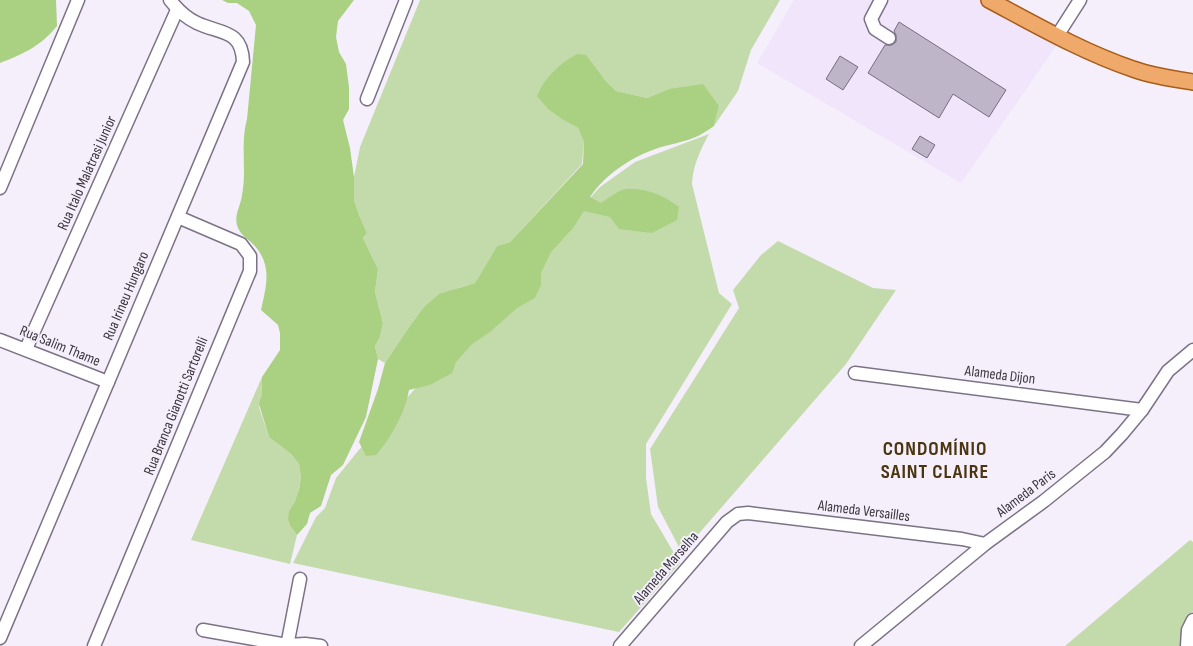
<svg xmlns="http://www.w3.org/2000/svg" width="1193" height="646" viewBox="0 0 1193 646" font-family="'Sofia Sans Condensed',sans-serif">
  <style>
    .built { fill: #f0e5fb }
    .green { fill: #c3dbab }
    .forest { fill: #aad082 }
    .building { fill: #bfb5c9; stroke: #766d7f }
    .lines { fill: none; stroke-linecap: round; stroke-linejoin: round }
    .minor-casing { stroke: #7c7285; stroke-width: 15 }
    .major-casing { stroke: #a85d1b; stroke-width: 18 }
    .minor { stroke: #fff; stroke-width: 12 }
    .major { stroke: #efaa6b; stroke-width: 15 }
    .labels { text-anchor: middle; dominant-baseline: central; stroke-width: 4; stroke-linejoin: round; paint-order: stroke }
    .street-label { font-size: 15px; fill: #3a363e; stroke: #f5effc }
    .district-label { font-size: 20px; font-weight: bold; letter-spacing: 1px; fill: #4b3510; stroke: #f5effc }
  </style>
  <rect width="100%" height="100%" fill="#f5effc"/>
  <polygon class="built" points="794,0 981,0 1059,42 961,183 757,63"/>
  <g class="green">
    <polygon points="420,0 780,0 751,50 738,91 714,126 719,106 669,89 647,98 616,91 604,79 549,110 563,120 578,128 584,142 582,164 510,242 497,246 475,283 458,288 423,308 407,330 385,363 378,359 375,346 380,337 383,323 375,292 378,269 363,238 367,233 359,215 354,200 354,177 360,147"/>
    <path d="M709 134C700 151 693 165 692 184L719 293 732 304 646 444V478L651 514 680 563 619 632 293 563 316 517 325 508 336 478 358 451 600 187 635 162Z"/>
    <polygon points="778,241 873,288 896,290 846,364 682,553 658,507 650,449 739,308 733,290 761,255"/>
    <polygon points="262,377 262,394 259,407 269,437 291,454 299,464 301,478 291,527 297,535 290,564 191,540"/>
    <path d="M1190 540 1193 542V611C1183 620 1181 634 1182 646H1065Z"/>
  </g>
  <g class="forest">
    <path d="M0 0H56L57 26C41 46 23 54 0 63Z"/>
    <path d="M222 0H354L338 21 336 37 339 52 346 64 349 87V109L343 120 350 148 354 177V200L359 215 367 233 363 238 378 269 375 292 383 323 380 337 375 346 378 359 366 417 343 465 331 475 321 506 310 513 307 524 297 535 291 527 288 519 289 511 295 502 299 489 301 478 299 464 291 454 269 437 259 404 262 394V377L280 350V333L278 325 261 310C266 286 273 266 254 245 248 239 239 234 237 225 234 215 241 205 242 195 247 170 240 144 247 119L256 25 249 11 237 3H228Z"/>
    <path d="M577 54 586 55 604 79 616 91 647 98 669 89 703 84 719 106 714 126C694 140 688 140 665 146 636 154 607 172 590 197L601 203C608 199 618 190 626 189 645 187 665 196 679 207L677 220 652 233 619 229 610 217 584 211 573 228 551 252 541 273V285L535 298 517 308 490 332 472 344 456 362 452 373 430 385 409 390C405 413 391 438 376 455L366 456 359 442 378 389 385 363 407 330 423 308 439 294 475 283 497 246 510 242 583 164 584 142 578 128 563 120 549 110 537 96C544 78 560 63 577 54Z"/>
  </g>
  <g class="building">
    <polygon points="899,22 1006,90 989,117 953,94 939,118 868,73 885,45 892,45 896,42 896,35 894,31"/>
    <polygon points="840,56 858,67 843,90 826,79"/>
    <polygon points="920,136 935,145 927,158 912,149"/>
  </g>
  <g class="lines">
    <defs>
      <g id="minor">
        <polyline points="881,0 871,19 875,29 889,38"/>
        <polyline points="1057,36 1080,0"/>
        <polyline points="367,99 406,0"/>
        <polyline points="0,188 78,0"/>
        <polyline points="0,340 108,382"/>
        <polyline points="26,349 177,10"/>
        <polyline points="855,373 1142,410"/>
        <polyline points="203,630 287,645 305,644 321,646"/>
        <path d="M0 638 243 62C242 29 220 34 197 23 186 18 177 9 170 0"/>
        <polyline points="94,646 250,271 250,256 241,244 178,217"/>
        <polyline points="287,646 300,579"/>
        <polyline points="620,646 727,522 738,514 748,513 962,539 985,544"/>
        <polyline points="861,646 985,544 1044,501 1105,452 1122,434 1142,410 1168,371 1193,350"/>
        <polyline points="1187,646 1188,630 1193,620"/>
      </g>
      <path id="major" d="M989 0C1036 25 1083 52 1133 69 1152 76 1173 79 1193 82"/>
    </defs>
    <use href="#minor" class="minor-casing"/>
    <use href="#major" class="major-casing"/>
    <use href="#minor" class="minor"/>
    <use href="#major" class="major"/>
  </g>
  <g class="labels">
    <g class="street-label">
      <text transform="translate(87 173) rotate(-66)">Rua Italo Malatrasi Junior</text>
      <text transform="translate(126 296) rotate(-67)">Rua Irineu Hungaro</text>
      <text transform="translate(60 346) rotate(22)">Rua Salim Thame</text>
      <text transform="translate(1000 375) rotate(7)">Alameda Dijon</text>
      <text transform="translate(176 406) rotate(-68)">Rua Branca Gianotti Sartorelli</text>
      <text transform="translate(1026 493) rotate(-37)">Alameda Paris</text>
      <text transform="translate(864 511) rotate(7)">Alameda Versailles</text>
      <text transform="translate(666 568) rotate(-49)">Alameda Marselha</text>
    </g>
    <g class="district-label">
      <text x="935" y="449">CONDOMÍNIO<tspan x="935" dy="23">SAINT CLAIRE</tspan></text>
    </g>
  </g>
</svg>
